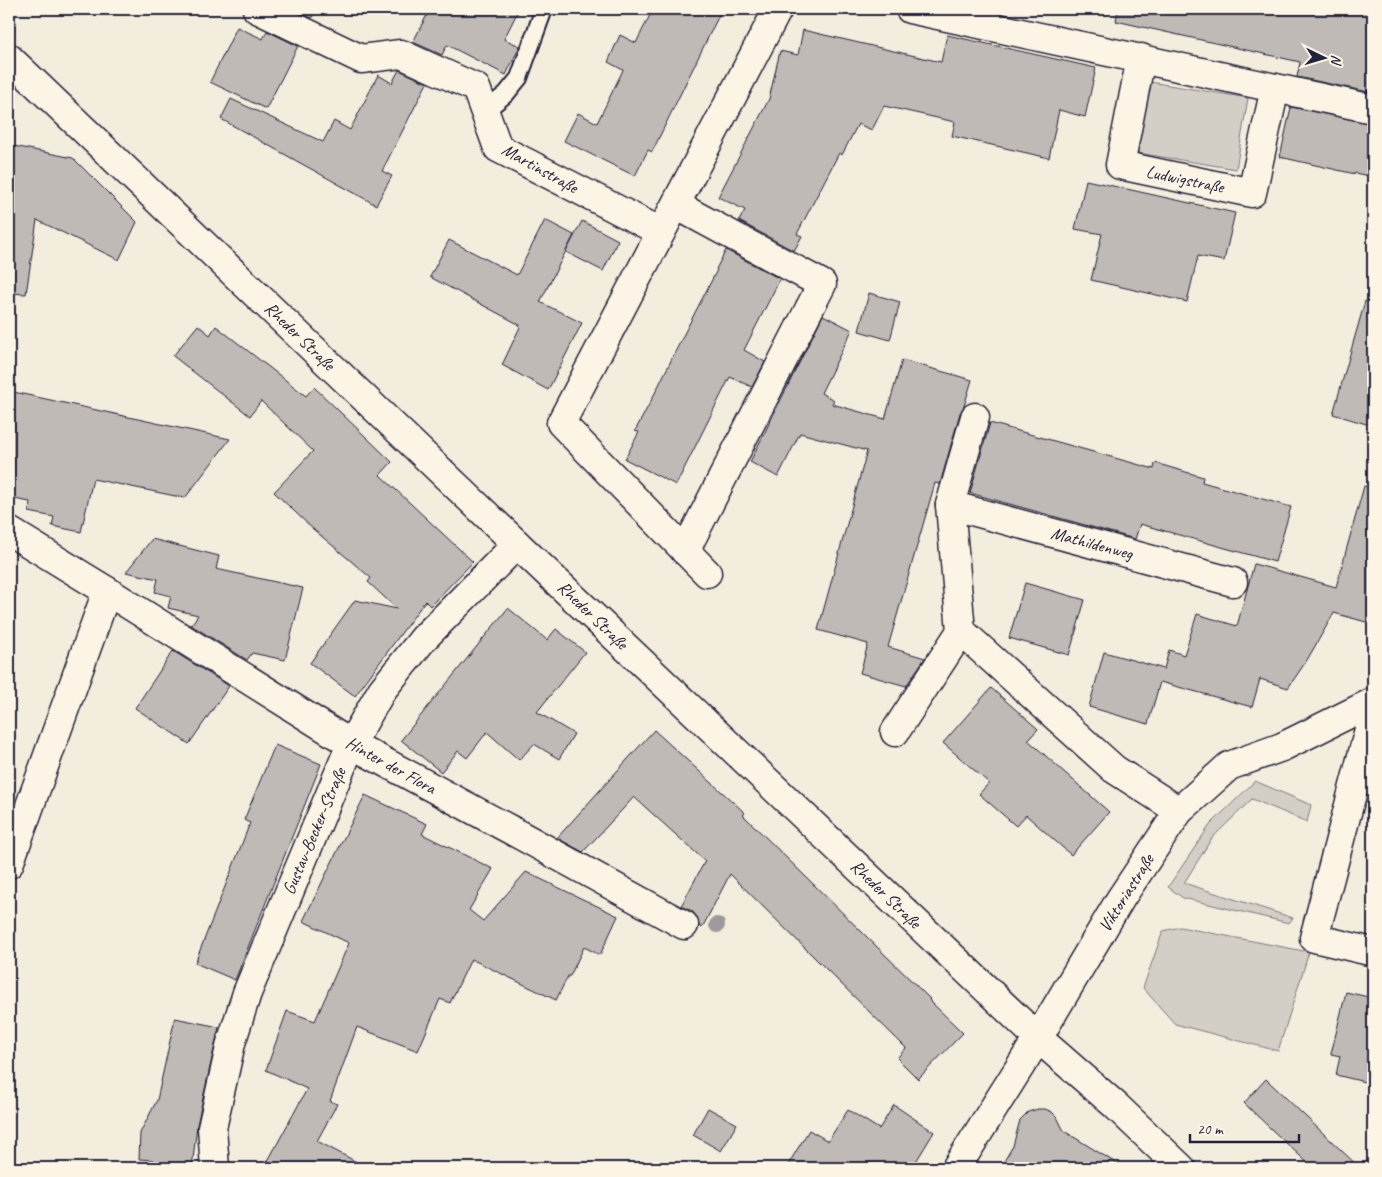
<svg xmlns="http://www.w3.org/2000/svg" width="1382" height="1177" viewBox="0 0 1382 1177" font-family="Caveat,sans-serif">
  <style>
    .green { fill: #d4cfc6; stroke: #7b7880 }
    .building { fill: #bfbab6; stroke: #22223b }
    .lines { fill: none; stroke-linecap: round; stroke-linejoin: round }
    .lane-casing { stroke: #22223b; stroke-width: 20 }
    .street-casing { stroke: #22223b; stroke-width: 31 }
    .lane { stroke: #fcf5e5; stroke-width: 16 }
    .street { stroke: #fcf5e5; stroke-width: 28 }
    .tree { fill: #9d9a9b }
    .labels { text-anchor: middle; dominant-baseline: central; stroke-width: 4.5; stroke-linejoin: round; paint-order: stroke }
    .street-label { font-size: 18px; fill: #22223b; stroke: #fcf5e5 }
  </style>
  <rect width="100%" height="100%" fill="#f3edde"/>
  <filter id="ink" filterUnits="userSpaceOnUse"><feTurbulence type="fractalNoise" baseFrequency=".02" numOctaves="2"/><feDisplacementMap in="SourceGraphic" scale="10" xChannelSelector="R" yChannelSelector="G"/><feConvolveMatrix kernelMatrix="1 2 1 2 8 2 1 2 1" color-interpolation-filters="sRGB"/></filter>
  <g filter="url(#ink)">
    <g class="green">
      <polygon points="1150,82 1248,98 1236,169 1138,153"/>
      <polygon points="1255,781 1311,805 1307,822 1252,799 1212,838 1184,883 1293,918 1289,923 1183,898 1168,887 1210,825"/>
      <polygon points="1180,927 1309,952 1278,1051 1175,1024 1143,988 1163,931"/>
    </g>
    <g class="building">
      <polygon points="293,9 316,9 312,18"/>
      <polygon points="430,9 519,9 504,39 520,46 506,75 447,45 442,55 413,42"/>
      <polygon points="653,9 722,9 652,152 648,150 635,176 564,141 578,113 597,123 623,70 608,62 620,35 636,43"/>
      <polygon points="1118,9 1373,9 1373,93 1297,77 1300,62 1116,21"/>
      <polygon points="237,27 263,39 267,31 298,46 266,109 210,82"/>
      <polygon points="803,30 941,62 947,35 1096,68 1085,117 1059,110 1049,158 952,136 955,122 884,106 872,130 858,124 842,155 839,153 797,234 802,236 794,251 739,221 745,210 718,197 769,99 780,51 798,55"/>
      <polygon points="399,70 427,83 382,171 392,176 376,205 221,119 231,99 323,142 334,121 350,130 378,75 392,83"/>
      <polygon points="1291,107 1373,124 1373,177 1355,173 1355,174 1280,157"/>
      <polygon points="9,145 73,158 137,222 119,260 37,220 26,294 9,293"/>
      <polygon points="1086,180 1235,213 1224,261 1198,256 1187,302 1091,280 1102,234 1075,229"/>
      <polygon points="545,220 574,235 540,302 582,323 548,390 502,365 520,327 519,327 520,325 430,277 449,240 517,275"/>
      <polygon points="582,221 618,240 603,271 566,252"/>
      <polygon points="726,250 780,279 744,350 765,362 752,387 730,377 676,485 625,459 639,432 635,431 652,399 686,330 717,270 716,269"/>
      <polygon points="869,293 900,302 890,340 859,331"/>
      <polygon points="1365,301 1373,302 1373,426 1333,414"/>
      <polygon points="823,315 852,330 821,393 834,400 832,404 885,419 902,360 972,380 964,406 960,413 940,484 935,483 888,647 925,658 906,686 860,673 868,644 818,630 867,451 800,433 778,477 750,462"/>
      <polygon points="198,325 210,335 216,326 306,396 314,387 392,462 380,475 473,562 430,606 425,601 355,696 310,663 355,600 397,609 368,582 371,578 313,529 274,492 313,451 261,401 250,416 173,356"/>
      <polygon points="9,391 124,416 230,439 185,498 93,479 81,532 52,526 54,517 29,512 30,502 9,498"/>
      <polygon points="990,423 1154,469 1155,463 1203,477 1202,482 1291,507 1275,562 1140,524 1135,539 970,493"/>
      <polygon points="1364,486 1373,487 1373,624 1334,613 1307,660 1288,688 1260,679 1252,707 1160,682 1148,724 1089,707 1104,652 1164,669 1169,650 1184,655 1197,614 1237,626 1254,564 1336,587"/>
      <polygon points="152,539 219,556 216,569 303,588 285,660 252,653 247,660 191,625 198,615 168,608 171,596 155,592 158,579 126,572"/>
      <polygon points="1025,583 1085,600 1069,655 1009,638"/>
      <polygon points="508,608 547,640 556,629 585,652 537,712 574,734 559,759 534,744 519,760 487,732 467,758 458,751 441,772 401,740"/>
      <polygon points="173,651 229,686 189,744 135,708"/>
      <polygon points="991,688 1038,729 1028,740 1109,812 1071,855 1026,815 1016,826 979,794 989,783 943,743"/>
      <polygon points="654,730 745,813 743,815 930,999 929,1000 963,1033 918,1079 897,1058 906,1048 730,874 702,928 699,926 697,917 692,911 681,906 705,861 634,797 583,852 557,838"/>
      <polygon points="275,745 321,764 235,980 195,963 250,823 244,820"/>
      <polygon points="365,795 427,824 422,834 493,869 469,910 483,921 526,872 618,916 600,955 584,947 570,976 568,976 556,1000 471,959 450,1003 440,999 418,1051 357,1027 330,1101 337,1104 317,1141 368,1168 264,1168 307,1089 266,1070 287,1011 315,1021 349,943 303,921"/>
      <polygon points="1346,992 1373,998 1373,1084 1336,1075 1340,1056 1331,1054"/>
      <polygon points="175,1018 219,1027 197,1125 192,1168 152,1168 153,1160 139,1159 140,1133 157,1100"/>
      <polygon points="1266,1079 1325,1135 1360,1168 1313,1168 1270,1128 1244,1103"/>
      <polygon points="894,1105 934,1132 912,1168 786,1168 809,1130 828,1141 848,1110 879,1129"/>
      <polygon points="708,1108 737,1124 721,1151 693,1135"/>
      <polygon points="1038,1109 1045,1109 1052,1112 1057,1117 1064,1131 1124,1168 1000,1168 1013,1146 1020,1120 1028,1112"/>
    </g>
    <g class="lines">
      <defs>
        <polyline id="lane" points="485,111 506,94 519,78 544,9"/>
        <g id="street">
          <polyline points="257,9 361,59 401,54 476,88 498,148 661,232"/>
          <polyline points="910,9 1275,88 1252,193 1120,165 1141,58"/>
          <polyline points="9,58 517,544 1038,1038 1115,1105 1181,1168"/>
          <polyline points="1275,88 1373,109"/>
          <polyline points="676,205 822,284 685,551"/>
          <polyline points="950,505 1233,582"/>
          <polyline points="9,531 107,591 351,744 509,829 684,925"/>
          <polyline points="707,573 561,423 778,9"/>
          <polyline points="961,631 1114,769 1179,811"/>
          <polyline points="1373,714 1314,938 1373,952"/>
          <polyline points="895,732 961,631 950,505 975,417"/>
          <polyline points="9,864 107,591"/>
          <polyline points="215,1168 212,1128 231,1043 247,993 351,744 382,690 424,638 517,544"/>
          <polyline points="956,1168 1038,1038 1121,898 1179,811 1229,766 1282,747 1373,702"/>
        </g>
      </defs>
      <use href="#lane" class="lane-casing"/>
      <use href="#street" class="street-casing"/>
      <use href="#lane" class="lane"/>
      <use href="#street" class="street"/>
    </g>
    <circle class="tree" cx="717" cy="925" r="8"/>
  </g>
  <g class="labels">
    <g class="street-label">
      <text transform="translate(540 168) rotate(29)">Martinstraße</text>
      <text transform="translate(1185 179) rotate(12)">Ludwigstraße</text>
      <text transform="translate(300 336) rotate(44)">Rheder Straße</text>
      <text transform="translate(1092 543) rotate(15)">Mathildenweg</text>
      <text transform="translate(593 615) rotate(44)">Rheder Straße</text>
      <text transform="translate(391 765) rotate(29)">Hinter der Flora</text>
      <text transform="translate(314 831) rotate(-67)">Gustav-Becker-Straße</text>
      <text transform="translate(1126 893) rotate(-58)">Viktoriastraße</text>
      <text transform="translate(886 894) rotate(44)">Rheder Straße</text>
    </g>
  </g>
  <rect width="1382" height="1177" fill="none" stroke="#fcf5e5" stroke-width="30"/>
  <rect x="15" y="15" width="1352" height="1147" fill="none" stroke="#22223b" stroke-width="2" filter="url(#ink)"/>
  <g transform="translate(1324 58) rotate(95)" stroke="#fcf5e5" stroke-width="4" paint-order="stroke">
  <path d="M0-4L9 19L0 12L-9 19Z" fill="#22223b"/>
  <text y="-8" font-size="14" font-weight="bold" text-anchor="middle" fill="#22223b">N</text>
  </g>
  <path d="M1190 1134v8h109v-8" fill="none" stroke="#22223b" stroke-width="2.5"/>
  <text x="1197" y="1134" font-size="15" fill="#22223b" stroke="#fcf5e5" stroke-width="4" paint-order="stroke">20 m</text>
</svg>
